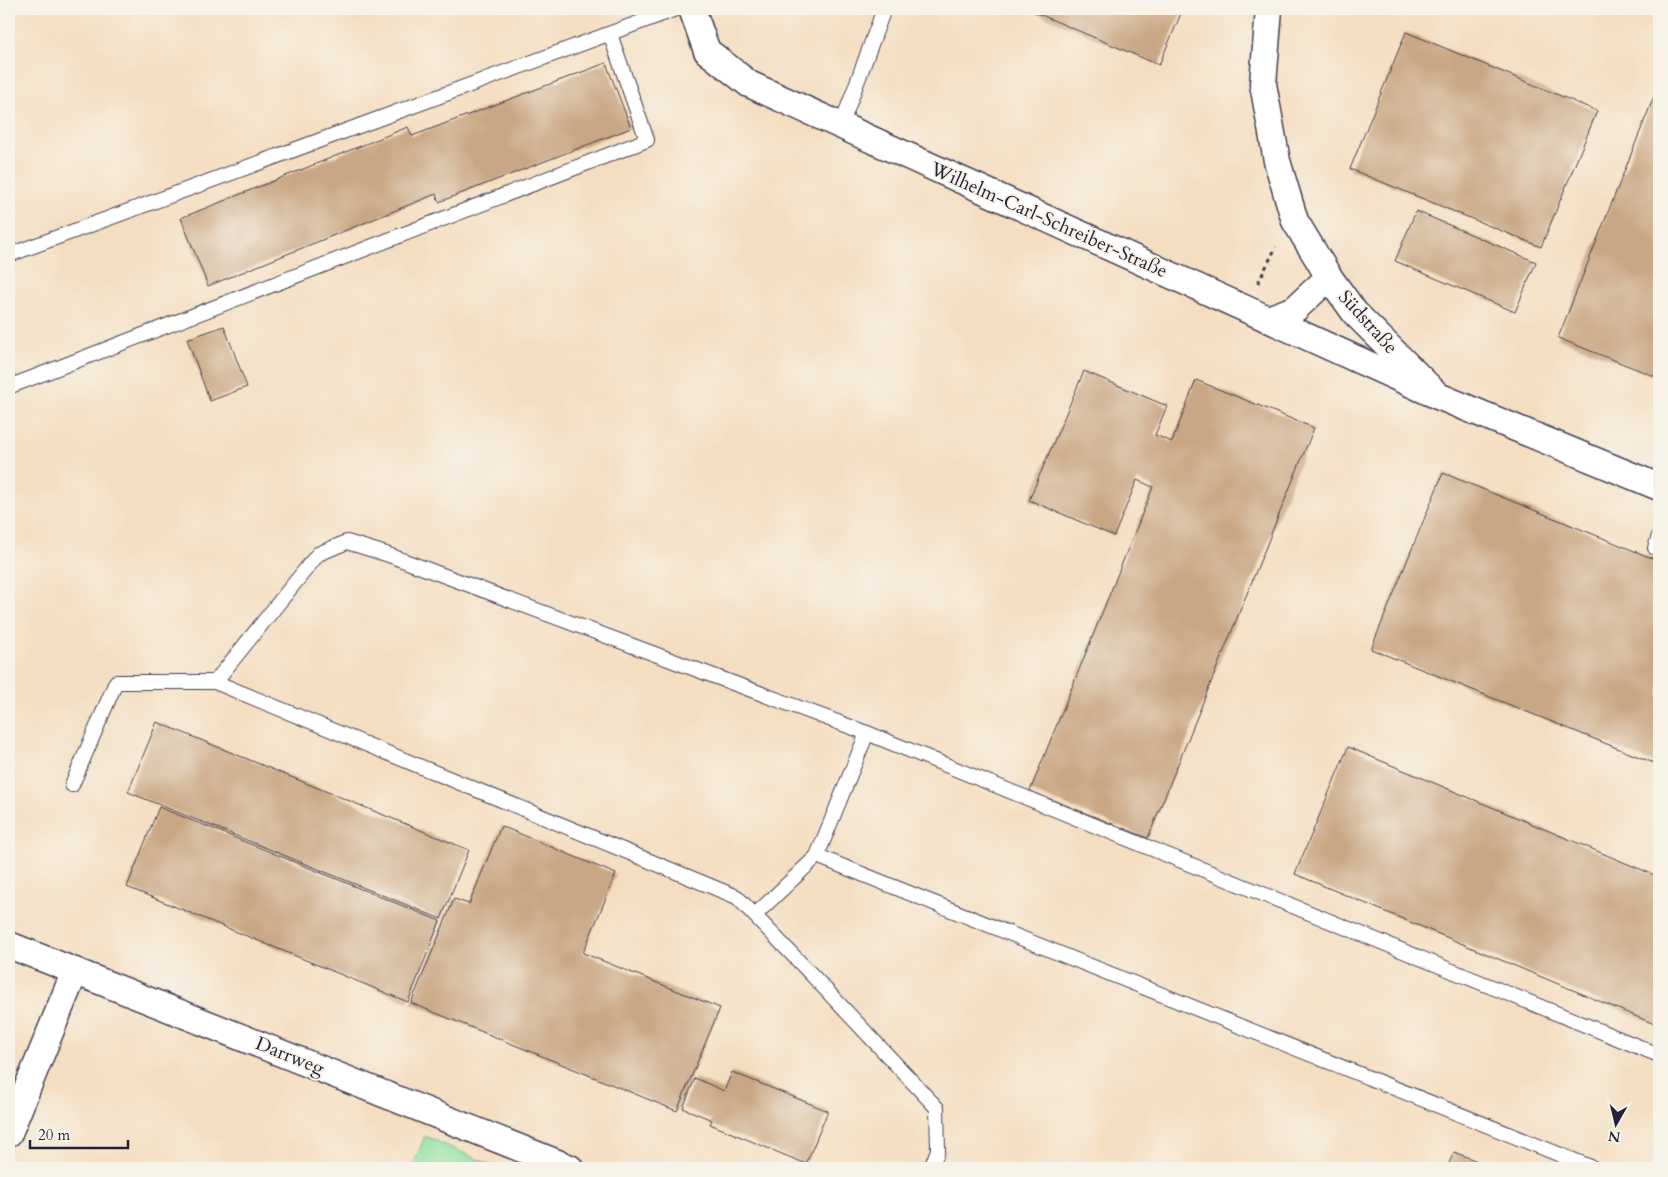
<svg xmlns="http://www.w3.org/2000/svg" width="1668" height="1177" viewBox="0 0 1668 1177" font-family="Cardo,serif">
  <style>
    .green { fill: #8ce0a2; stroke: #57816e }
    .building { fill: #caa784 }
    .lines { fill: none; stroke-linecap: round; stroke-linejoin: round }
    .service-casing { stroke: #423e4f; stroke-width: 16 }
    .minor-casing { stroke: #423e4f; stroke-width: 29 }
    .path { stroke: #423e4f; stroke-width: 3; stroke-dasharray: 4 4; stroke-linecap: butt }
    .service { stroke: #fff; stroke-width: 14 }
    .minor { stroke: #fff; stroke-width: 26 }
    .labels { text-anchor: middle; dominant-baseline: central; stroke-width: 4; stroke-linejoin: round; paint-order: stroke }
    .street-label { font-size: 19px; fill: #22223b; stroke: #f7f3e8 }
  </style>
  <rect width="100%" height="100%" fill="#f7f3e8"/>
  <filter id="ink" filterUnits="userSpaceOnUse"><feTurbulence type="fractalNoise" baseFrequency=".02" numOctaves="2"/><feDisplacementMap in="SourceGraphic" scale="10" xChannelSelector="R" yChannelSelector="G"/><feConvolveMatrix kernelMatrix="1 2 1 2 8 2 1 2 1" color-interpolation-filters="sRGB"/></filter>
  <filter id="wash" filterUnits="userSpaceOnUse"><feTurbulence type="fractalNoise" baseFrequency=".0096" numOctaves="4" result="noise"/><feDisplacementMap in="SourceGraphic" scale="20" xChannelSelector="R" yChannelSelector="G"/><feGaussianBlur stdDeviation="1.12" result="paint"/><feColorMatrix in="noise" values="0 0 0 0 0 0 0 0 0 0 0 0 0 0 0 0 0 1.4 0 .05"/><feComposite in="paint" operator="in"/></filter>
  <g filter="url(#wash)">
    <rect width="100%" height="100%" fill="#f4dec1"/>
    <polygon class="green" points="425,1136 497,1168 412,1168"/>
    <g id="blocks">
      <g class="building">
        <polygon points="1027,9 1183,9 1159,65"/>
        <polygon points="1406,32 1597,111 1541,247 1350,169"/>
        <polygon points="606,63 631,128 439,202 436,194 208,286 181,218 408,127 412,136"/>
        <polygon points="1659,84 1659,378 1558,338"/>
        <polygon points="1416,211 1536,262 1515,312 1395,261"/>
        <polygon points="224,326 247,387 210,401 187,339"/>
        <polygon points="1084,371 1167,406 1155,435 1172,442 1196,380 1314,428 1148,838 1030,791 1153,487 1137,480 1114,536 1029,500"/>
        <polygon points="1443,473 1659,561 1659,765 1371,649"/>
        <polygon points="157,722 469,850 441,919 128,792"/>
        <polygon points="1348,747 1659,877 1659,1026 1295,874"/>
        <polygon points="159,807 440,921 408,1002 127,887"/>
        <polygon points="501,826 616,874 583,953 720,1008 677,1111 411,1003 454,899 469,904"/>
        <polygon points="732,1072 828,1111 806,1164 710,1124 712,1120 683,1108 695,1078 724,1091"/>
        <polygon points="1454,1152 1495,1168 1447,1168"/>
      </g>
    </g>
  </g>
  <g filter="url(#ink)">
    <use href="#blocks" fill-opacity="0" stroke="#423e4f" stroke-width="1"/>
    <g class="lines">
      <defs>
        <g id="service">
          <polyline points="841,126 884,9"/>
          <polyline points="9,255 676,9"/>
          <polyline points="9,380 11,386 647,140 610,34"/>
          <polyline points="1655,548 1659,536"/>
          <polyline points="215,682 737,897 811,974 937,1108 938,1150 931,1168"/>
          <polyline points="72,785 116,682 215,682 318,554 347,542 386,554 867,733 1659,1055"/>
          <polyline points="817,856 1593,1168"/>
          <polyline points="755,915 817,856 867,733"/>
        </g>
        <g id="minor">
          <polyline points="692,9 707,51 749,84 1438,396"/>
          <polyline points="1269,9 1263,84 1277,161 1295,221 1329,277 1355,313 1438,396 1659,487"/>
          <polyline points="1268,319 1295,309 1329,277"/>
          <polyline points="9,945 570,1168"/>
          <polyline points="9,1133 75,971"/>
        </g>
      </defs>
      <use href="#service" class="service-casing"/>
      <use href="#minor" class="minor-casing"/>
      <polyline class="path" points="1258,283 1276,247"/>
      <use href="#service" class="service"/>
      <use href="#minor" class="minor"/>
    </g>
  </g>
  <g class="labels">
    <g class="street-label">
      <text transform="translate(1049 220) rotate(24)">Wilhelm-Carl-Schreiber-Straße</text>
      <text transform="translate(1368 322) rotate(48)">Südstraße</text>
      <text transform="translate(290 1056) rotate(22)">Darrweg</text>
    </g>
  </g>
  <rect width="1668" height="1177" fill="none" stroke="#f7f3e8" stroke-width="30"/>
  <g transform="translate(1616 1124) rotate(188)" stroke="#f7f3e8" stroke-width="4" paint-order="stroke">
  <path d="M0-4L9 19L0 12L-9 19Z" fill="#22223b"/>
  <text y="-8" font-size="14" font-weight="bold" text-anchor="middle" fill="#22223b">N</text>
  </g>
  <path d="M30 1140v8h98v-8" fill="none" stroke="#22223b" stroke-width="2.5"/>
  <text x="38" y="1140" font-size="15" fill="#22223b" stroke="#f7f3e8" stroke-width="4" paint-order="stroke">20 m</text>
</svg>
